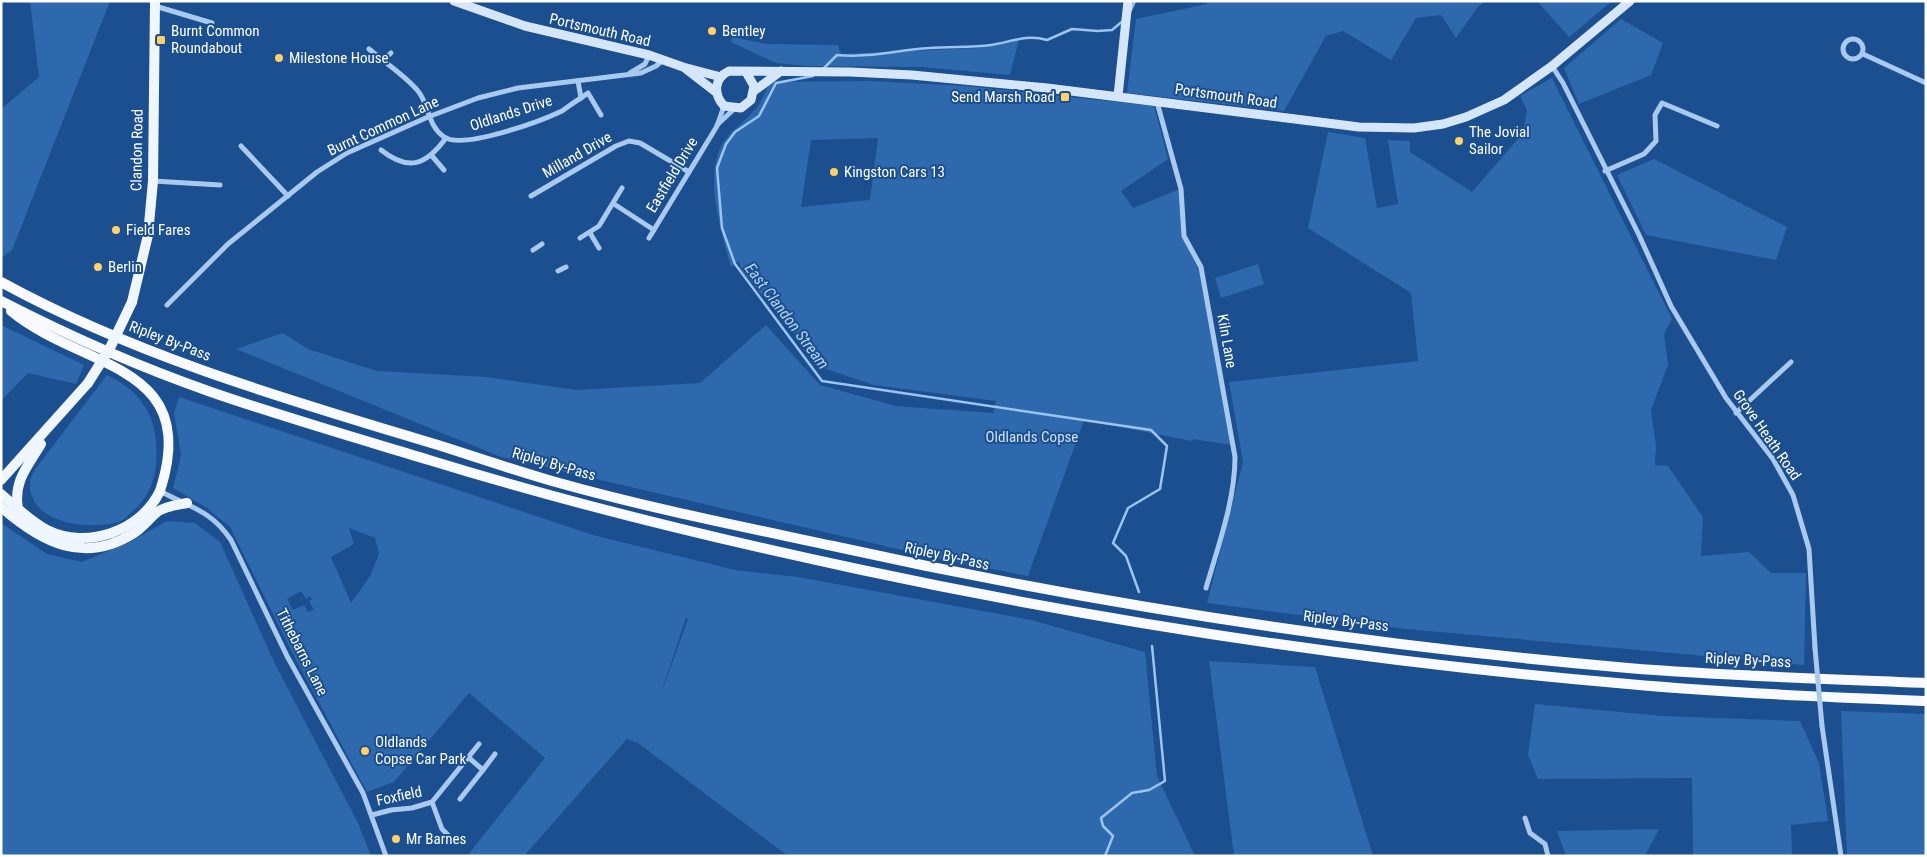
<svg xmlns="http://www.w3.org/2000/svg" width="1927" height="857" viewBox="0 0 1927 857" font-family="'Roboto Condensed',sans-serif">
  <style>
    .green { fill: #2e69ad; fill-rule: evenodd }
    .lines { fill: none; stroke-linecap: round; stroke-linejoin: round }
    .stream { stroke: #9cc4f0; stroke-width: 2.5 }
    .minor { stroke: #a9c9ee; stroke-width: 5 }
    .secondary { stroke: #d6e6fa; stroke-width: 9 }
    .primary { stroke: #f0f6ff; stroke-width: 10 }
    .trunk { stroke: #f8faff; stroke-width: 10 }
    .minor-bridge { stroke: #a9c9ee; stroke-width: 5 }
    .primary-bridge { stroke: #f0f6ff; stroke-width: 10 }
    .poi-dot { fill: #ffd166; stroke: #1b4f8f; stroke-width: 2 }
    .labels { text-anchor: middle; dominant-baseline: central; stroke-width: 4; stroke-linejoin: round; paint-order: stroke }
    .street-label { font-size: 15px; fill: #fff; stroke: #1b4f8f }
    .poi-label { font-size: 15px; fill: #fff; stroke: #1b4f8f; text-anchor: start }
    .park-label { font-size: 15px; fill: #cfe3fa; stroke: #1b4f8f }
    .water-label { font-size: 16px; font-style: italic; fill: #b5d3f5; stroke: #1b4f8f }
  </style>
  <rect width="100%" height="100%" fill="#1b4f8f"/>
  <g class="green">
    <polygon points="30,1 110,1 12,250 1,258 1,109 39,77"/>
    <polygon points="1207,1 1485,1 1477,8 1456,38 1441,15 1416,18 1391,60 1343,31 1326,36 1284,111 1127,93 1136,19 1207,4"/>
    <polygon points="1537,1 1612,1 1569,37"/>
    <polygon points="1621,19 1663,43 1651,75 1579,104 1564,68"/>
    <polygon points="732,37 766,44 838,45 841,54 979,48 1019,39 1010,75 922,67 807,66 776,63 731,42"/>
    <polygon points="1552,78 1672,319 1664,334 1668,365 1651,410 1656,445 1655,465 1668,466 1703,517 1701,556 1749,552 1771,573 1806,573 1804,665 1406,629 1207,603 1243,462 1229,382 1418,361 1411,293 1308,228 1328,132 1365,138 1377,208 1398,204 1388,140 1410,141 1410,152 1472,192 1523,133 1527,110 1520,96"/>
    <path d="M871 81 966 86 1154 106 1168 159 1121 191 1133 208 1180 189 1183 236 1200 267 1231 445 1193 439 1192 441 1084 420 1028 576 932 557 501 457 236 349 283 333 308 349 377 371 486 377 576 390 700 383 766 325 820 385 896 406 993 413 996 401 874 385 823 368 743 272 738 261 731 267C722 235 705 181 720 149 726 134 742 124 753 112 761 105 765 91 770 82ZM878 138 870 200 801 207 811 140Z"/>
    <polygon points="1654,159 1787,227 1776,260 1646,235 1617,175"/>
    <polygon points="1258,264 1264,284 1221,298 1215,278"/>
    <polygon points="1,325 84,365 76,384 28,373 1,401"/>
    <path d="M107 375C135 388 154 410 156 442 158 470 154 492 133 511 129 514 125 519 121 521 92 531 27 525 30 482 30 478 34 472 36 468Z"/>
    <path d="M179 397 593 535 735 570 798 577 1031 620 1145 652 1157 776 1195 856H788L638 743 627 739 524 856H467L545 758 469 693 394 782 367 792 294 656 230 527 207 508 173 488 181 455 174 413ZM349 528 375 538 379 554 370 576 351 603 331 557 354 544ZM301 591 306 599 310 596 312 599 309 601 314 610 308 612 304 605 293 610 287 599ZM686 618 688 619 662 691V690Z"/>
    <polygon points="167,521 195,523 220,542 274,662 358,823 371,856 1,856 1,523 47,554 82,562 128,543"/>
    <polygon points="1209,661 1315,667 1373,856 1234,856"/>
    <polygon points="1535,704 1662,716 1800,721 1819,763 1828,821 1791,825 1792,856 1693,856 1692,778 1538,779 1528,755"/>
    <polygon points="1841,711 1926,714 1926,856 1847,856"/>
    <polygon points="1659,829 1645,856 1566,856 1557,831"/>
  </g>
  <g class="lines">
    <g class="stream">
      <polyline points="1130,12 1135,1"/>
      <path d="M823 69 837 55C867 58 898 50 929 48 950 46 970 48 991 45 1011 42 1026 34 1047 40L1072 29 1098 31 1112 30 1124 20"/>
      <polyline points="813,76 776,83 759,116 735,132 726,144 717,168 722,228 735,264 822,381 1151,430 1167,446 1160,489 1128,508 1113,543 1126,556 1139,592"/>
      <polyline points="1105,856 1113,836 1103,826 1101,818 1132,793 1149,790 1165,781 1152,646"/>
    </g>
    <g class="minor">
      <polyline points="155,6 212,23"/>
      <circle cx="1853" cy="49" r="10"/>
      <path d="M369 49C384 62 406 76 418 91 430 106 427 125 444 137 463 150 541 121 562 111 568 107 574 102 581 98L578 81"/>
      <polyline points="1863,54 1926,83"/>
      <polyline points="382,61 391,53"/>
      <polyline points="1552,66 1563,83 1639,235 1671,306 1726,398 1773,459 1793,495 1809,549 1815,648"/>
      <polyline points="630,73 645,64 649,55"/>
      <polyline points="581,98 588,93 601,115"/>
      <path d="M1157 102 1181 189 1184 236 1201 267 1235 457C1235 501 1218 546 1206 588"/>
      <polyline points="717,125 734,109"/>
      <polyline points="241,146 288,196"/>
      <path d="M381 150C409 172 426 165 446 138"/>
      <polyline points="432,156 444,170"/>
      <polyline points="1605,171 1644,154 1656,141 1655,115 1662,103 1717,126"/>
      <polyline points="153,181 220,185"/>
      <polyline points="531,196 616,146 629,141 640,143 689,172"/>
      <polyline points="614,204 654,230"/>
      <polyline points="590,233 599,248"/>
      <polyline points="580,238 599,226 622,188"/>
      <polyline points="649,238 717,126 724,106"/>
      <polyline points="533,250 542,244"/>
      <polyline points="558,271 566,267"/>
      <polyline points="167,305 228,244 317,172 347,153 428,117 478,98 518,88 641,73 656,66 663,60"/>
      <polyline points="1736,413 1791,362"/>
      <path d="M160 491C189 507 211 510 231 540L287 656 363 793 386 856"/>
      <polyline points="1822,726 1841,856"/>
      <polyline points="483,770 495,754"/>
      <polyline points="460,799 483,770 468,757"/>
      <polyline points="432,802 442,829 448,835"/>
      <polyline points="372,815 391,810 412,808 432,802 479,744"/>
      <polyline points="1525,818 1530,833 1545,844 1548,856"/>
    </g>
    <g class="secondary">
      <polyline points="454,1 525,26 649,55 683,67 721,77"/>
      <polyline points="686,69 717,93"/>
      <path d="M746 72 754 86 751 100 741 108 724 106C713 94 714 78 729 71L850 72 912 75 1047 88 1359 127 1414 128 1443 124 1466 117 1504 100 1552 66 1630 1"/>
      <polyline points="754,91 781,71"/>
      <polyline points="1118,96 1128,1"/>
    </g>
    <g class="primary">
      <polyline points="132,302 148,235 153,181 155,1"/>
      <polyline points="1,480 88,383"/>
      <path d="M1 494C15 506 30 521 47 530 87 550 141 531 160 491"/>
      <path d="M1 507C41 542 84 565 134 533 143 527 149 519 157 512 165 506 177 505 187 503"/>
      <path d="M18 509C13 481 28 466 41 444"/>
    </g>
    <g class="trunk">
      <path d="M1 282C138 357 289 400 438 445 476 457 514 470 552 481 644 507 739 526 833 546 1095 604 1361 645 1628 668 1727 676 1827 679 1926 683"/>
      <path d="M1 301C69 336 139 367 211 392 283 417 356 438 429 460 572 504 716 539 862 570 1115 624 1371 662 1628 684 1727 693 1827 697 1926 701"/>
      <path d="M11 311C82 370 202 362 160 491"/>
    </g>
    <polyline class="minor-bridge" points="1815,648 1822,726"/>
    <polyline class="primary-bridge" points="88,383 110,348 132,302"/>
  </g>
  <g class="poi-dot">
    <circle cx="712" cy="31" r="5"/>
    <rect x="156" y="35" width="10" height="10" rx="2.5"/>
    <circle cx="279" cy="58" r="5"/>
    <rect x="1060" y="92" width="10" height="10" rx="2.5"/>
    <circle cx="1459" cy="141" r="5"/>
    <circle cx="834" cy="172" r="5"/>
    <circle cx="116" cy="230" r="5"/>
    <circle cx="98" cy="267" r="5"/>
    <circle cx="365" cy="751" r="5"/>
    <circle cx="396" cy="839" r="5"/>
  </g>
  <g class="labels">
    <g class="street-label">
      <text transform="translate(600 30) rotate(13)">Portsmouth Road</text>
      <text transform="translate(1226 96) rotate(8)">Portsmouth Road</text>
      <text transform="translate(511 113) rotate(-18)">Oldlands Drive</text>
      <text transform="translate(383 126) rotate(-25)">Burnt Common Lane</text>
      <text transform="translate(137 150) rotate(-89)">Clandon Road</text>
      <text transform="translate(577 155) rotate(-30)">Milland Drive</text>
      <text transform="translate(672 175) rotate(-59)">Eastfield Drive</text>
      <text transform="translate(170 341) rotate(21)">Ripley By-Pass</text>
      <text transform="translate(1227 341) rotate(80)">Kiln Lane</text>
      <text transform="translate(1767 435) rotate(55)">Grove Heath Road</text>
      <text transform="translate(554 464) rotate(16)">Ripley By-Pass</text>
      <text transform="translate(947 556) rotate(12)">Ripley By-Pass</text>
      <text transform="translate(1346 621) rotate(7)">Ripley By-Pass</text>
      <text transform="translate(302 652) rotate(63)">Tithebarns Lane</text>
      <text transform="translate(1748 660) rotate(3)">Ripley By-Pass</text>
      <text transform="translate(399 796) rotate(-12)">Foxfield</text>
    </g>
    <g class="poi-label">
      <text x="171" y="31">Burnt Common<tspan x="171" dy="17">Roundabout</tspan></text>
      <text x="722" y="31">Bentley</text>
      <text x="289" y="58">Milestone House</text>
      <text x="1055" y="97" text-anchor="end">Send Marsh Road</text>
      <text x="1469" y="132">The Jovial<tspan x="1469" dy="17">Sailor</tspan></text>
      <text x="844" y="172">Kingston Cars 13</text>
      <text x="126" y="230">Field Fares</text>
      <text x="108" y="267">Berlin</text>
      <text x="375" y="742">Oldlands<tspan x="375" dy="17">Copse Car Park</tspan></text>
      <text x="406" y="839">Mr Barnes</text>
    </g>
    <g class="park-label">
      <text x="1032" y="437">Oldlands Copse</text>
    </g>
    <g class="water-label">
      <text transform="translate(787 316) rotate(53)">East Clandon Stream</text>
    </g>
  </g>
  <rect width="1927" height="857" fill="none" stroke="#ffffff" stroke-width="5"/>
</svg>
